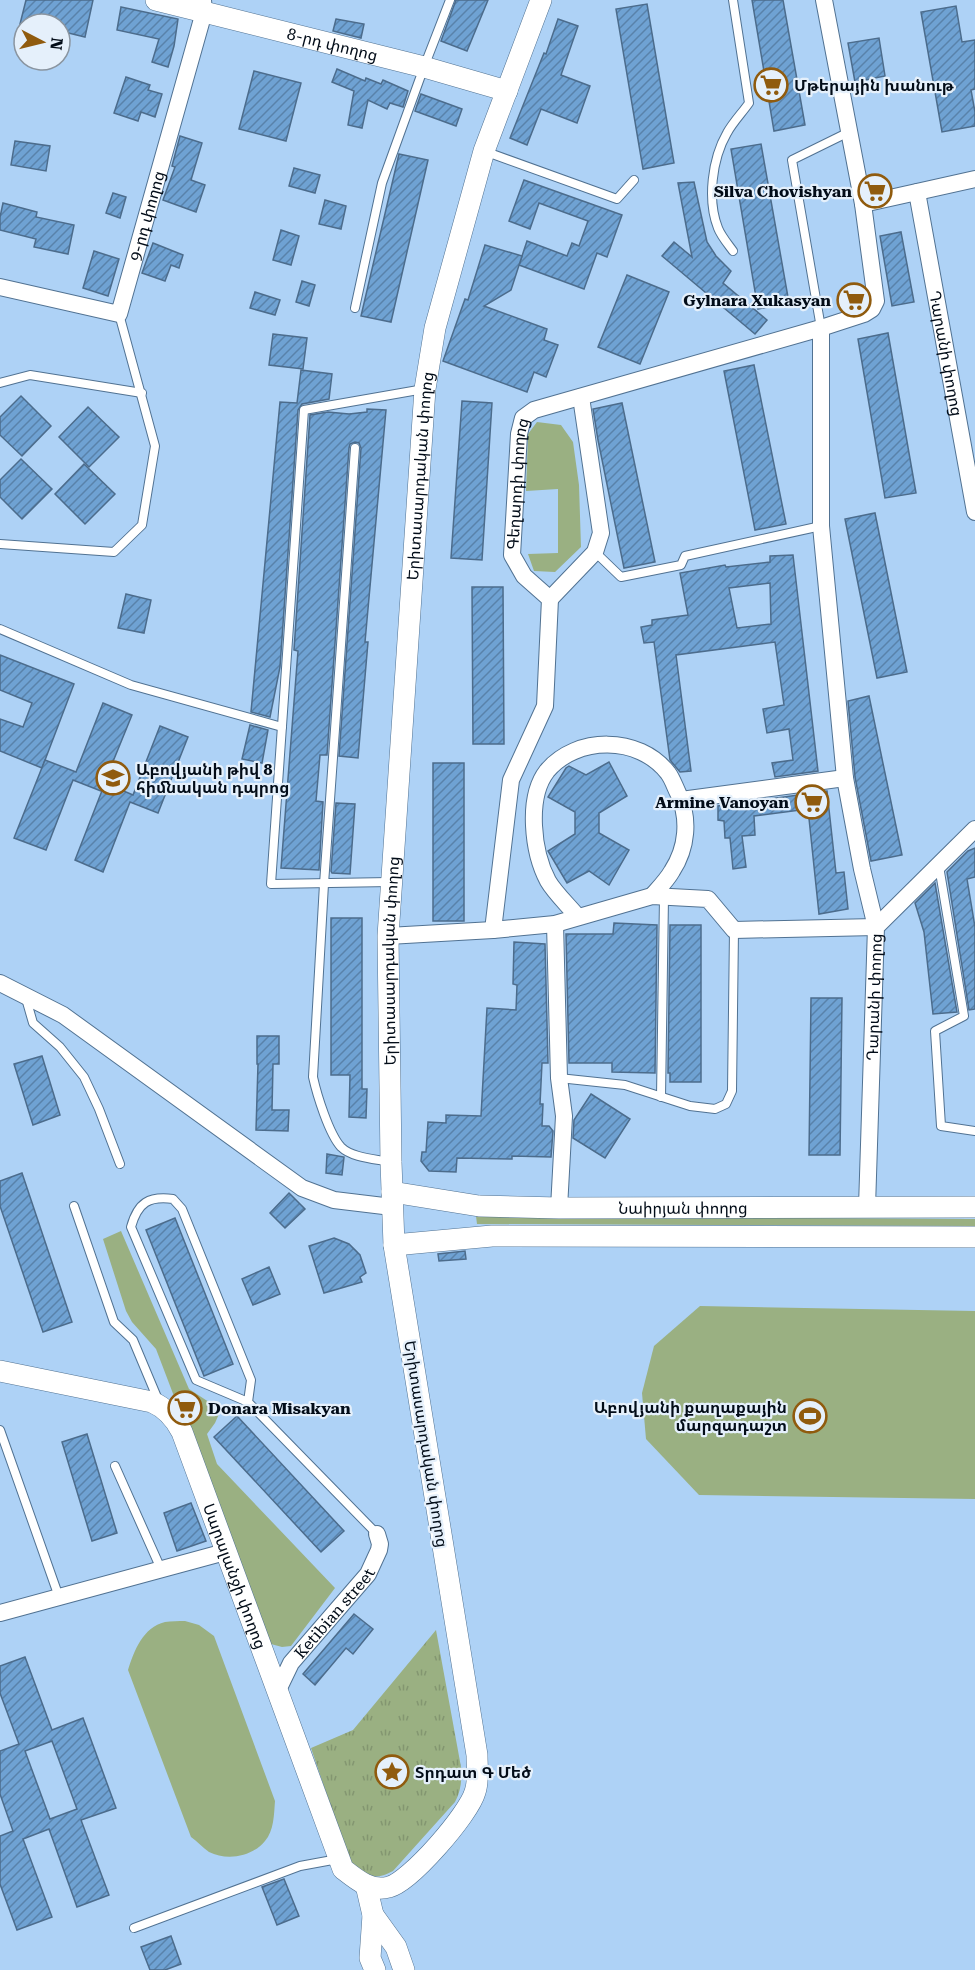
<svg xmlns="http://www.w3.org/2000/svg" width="975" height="1970" viewBox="0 0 975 1970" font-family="'Roboto Serif','Noto Sans Armenian',serif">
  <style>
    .grass { fill: #9ab082 }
    .park { fill: url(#park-tufts) }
    .building { fill: url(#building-hatch); stroke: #4c6c8c; stroke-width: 1.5; fill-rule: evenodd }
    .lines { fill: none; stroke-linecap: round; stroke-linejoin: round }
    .service-casing { stroke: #517292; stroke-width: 10 }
    .minor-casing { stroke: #517292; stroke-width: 18 }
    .tertiary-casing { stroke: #517292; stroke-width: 22 }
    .service { stroke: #fff; stroke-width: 8 }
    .minor { stroke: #fff; stroke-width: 16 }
    .tertiary { stroke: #fff; stroke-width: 21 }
    .labels { text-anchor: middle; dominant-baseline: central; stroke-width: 4.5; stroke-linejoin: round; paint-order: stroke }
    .street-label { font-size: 16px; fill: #020c18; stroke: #e5f0fb }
    .poi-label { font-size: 16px; font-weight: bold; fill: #020c18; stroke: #e5f0fb; text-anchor: start }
  </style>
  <defs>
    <pattern id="park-tufts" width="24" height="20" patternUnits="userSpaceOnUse" patternTransform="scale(1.5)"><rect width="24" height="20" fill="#9ab082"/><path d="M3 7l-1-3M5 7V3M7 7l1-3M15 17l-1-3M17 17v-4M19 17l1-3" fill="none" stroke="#839670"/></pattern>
    <pattern id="building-hatch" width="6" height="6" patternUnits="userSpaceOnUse" patternTransform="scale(1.5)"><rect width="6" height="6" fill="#6fa2d3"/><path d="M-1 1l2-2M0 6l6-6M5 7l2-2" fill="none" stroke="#5982aa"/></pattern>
  </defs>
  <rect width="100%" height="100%" fill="#aed2f6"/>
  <g class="grass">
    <polygon points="537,422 561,425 573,442 579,485 581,547 555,572 534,571 528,554 558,553 558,489 526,491 528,434"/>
    <polygon points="476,1216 975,1219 975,1226 477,1224"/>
    <polygon points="121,1231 189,1389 215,1406 219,1414 215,1423 207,1434 217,1464 335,1588 291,1646 282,1647 271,1644 260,1622 156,1349 132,1322 126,1311 103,1239"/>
    <polygon points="700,1306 975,1311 975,1499 699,1495 646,1439 642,1393 654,1346"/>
    <path d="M185 1621 199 1625 214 1636 275 1801C274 1814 274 1831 265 1841 252 1857 227 1861 209 1852 203 1848 197 1841 191 1837L128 1670C134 1651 143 1627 165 1622 171 1621 179 1621 185 1621Z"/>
  </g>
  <path class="park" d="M436 1630 461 1767C462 1780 461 1791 455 1802L393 1871C374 1881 368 1876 351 1866L311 1748 353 1730Z"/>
  <g class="building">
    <polygon points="26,0 93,0 85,37 60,31 60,24 20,24"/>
    <polygon points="456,0 488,0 467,51 441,41"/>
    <polygon points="752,0 783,0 805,125 774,131"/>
    <polygon points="647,4 674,163 643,169 616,9"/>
    <polygon points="956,6 962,42 975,40 975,89 971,90 975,112 975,126 942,132 921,12"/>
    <polygon points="121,7 178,19 174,46 168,67 152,62 159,39 117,30"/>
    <polygon points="336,19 364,24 361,38 333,31"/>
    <polygon points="558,19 578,26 561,75 590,86 577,123 541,109 527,145 510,138 544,53 546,54"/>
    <polygon points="879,38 885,76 855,82 848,43"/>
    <polygon points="337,69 365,81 366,78 381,84 383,80 408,91 403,107 390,103 387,109 368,100 362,128 348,125 354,91 332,82"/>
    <polygon points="254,71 301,83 286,141 239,129"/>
    <polygon points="126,77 150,85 148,90 162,94 155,117 141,112 138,121 114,113"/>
    <polygon points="421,94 462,109 456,126 415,111"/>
    <polygon points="180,136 202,143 191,180 205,185 196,212 163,200 175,167 172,166"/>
    <polygon points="15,141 50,146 46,171 11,165"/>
    <polygon points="761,144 789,303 758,309 731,149"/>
    <polygon points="399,154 428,160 391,322 361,316"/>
    <polygon points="294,168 320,175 315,193 289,186"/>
    <polygon points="524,180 622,215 607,257 597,253 584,289 519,265 527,241 567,256 572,243 579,246 588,221 539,203 530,229 509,221"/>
    <polygon points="694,182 707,242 716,256 731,271 723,283 767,320 755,334 662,256 674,242 692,257 678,183"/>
    <polygon points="113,193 126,197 120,218 106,213"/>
    <polygon points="325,200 346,206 341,229 319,224"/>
    <polygon points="3,203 37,212 36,217 74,225 68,254 34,247 36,239 0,230 0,217"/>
    <polygon points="281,230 299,236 291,265 273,260"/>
    <polygon points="901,232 914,302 892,306 880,236"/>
    <polygon points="153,243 183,255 179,268 171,265 165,281 142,273"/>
    <polygon points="485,245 522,256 511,290 484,306 547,329 544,340 558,345 546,377 534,372 527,392 443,361 465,299 468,300"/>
    <polygon points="94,251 119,259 108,296 83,288"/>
    <polygon points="627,275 669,292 640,364 598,347"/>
    <polygon points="302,281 315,285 309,306 296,302"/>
    <polygon points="255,292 280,300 275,315 250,308"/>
    <polygon points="888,333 916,493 885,498 858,339"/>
    <polygon points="273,334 307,338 303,369 269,365"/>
    <polygon points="754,365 786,524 755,530 724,371"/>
    <polygon points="301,370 332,374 329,399 302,404 298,410 280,667 270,717 251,712 280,402 297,403"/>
    <polygon points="21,396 51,426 22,456 0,435 0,417"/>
    <polygon points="462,401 492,403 482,560 451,558"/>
    <polygon points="622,403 655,562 624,568 598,440 593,409"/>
    <polygon points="88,407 119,437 89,467 59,437"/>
    <polygon points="367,409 386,410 365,642 368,642 358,758 339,756 361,448 359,443 355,442 350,444 349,448 327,755 320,755 316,801 323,802 319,870 281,868 298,651 294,650 310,415 328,412 349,414 367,412"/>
    <polygon points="21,459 52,489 22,519 0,497 0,480"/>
    <polygon points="84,464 115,494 85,524 55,494"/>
    <polygon points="875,513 907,672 877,678 845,519"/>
    <path d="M793 555 818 771 775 777 772 763 793 760 789 729 767 733 763 709 784 705 775 642 676 655 691 771 680 772 670 760 654 642 644 643 641 627 652 625V620L688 615 680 573 725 565 726 567 770 562V556ZM770 583 771 624 737 628 729 588Z"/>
    <polygon points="472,587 503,587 504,744 473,744"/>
    <polygon points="126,594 151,600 144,633 118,628"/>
    <polygon points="0,655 74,684 42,768 0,751 0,719 23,727 32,703 0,690"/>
    <polygon points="869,696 902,855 871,861 855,777 848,701"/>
    <polygon points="103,703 132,715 101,791 73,780 46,850 14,838 45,760 76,772"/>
    <polygon points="250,725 268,730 262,763 242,759"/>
    <polygon points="160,726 188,737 158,813 130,802 103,872 75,860 105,783 133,795"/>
    <polygon points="609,762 627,796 599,813 599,833 629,850 609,885 589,871 567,883 548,851 575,834 575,812 548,797 566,768 569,766 586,775"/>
    <rect x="433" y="763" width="31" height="158"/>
    <polygon points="827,791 836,873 844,872 848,909 819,914 808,809 754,816 755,835 742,836 746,867 733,869 730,838 725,838 724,821 718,820 718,806"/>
    <polygon points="336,803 355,804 350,874 332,873 331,871"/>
    <polygon points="975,848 975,877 967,879 975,927 975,1009 969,1010 947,872 968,851"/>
    <polygon points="935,883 957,1012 933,1014 924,932 915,903"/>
    <polygon points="331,918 362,918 362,1089 367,1089 366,1118 349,1117 350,1075 331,1075"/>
    <polygon points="614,923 657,925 655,1073 612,1072 612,1063 569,1063 566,934 613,934"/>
    <polygon points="670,925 701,925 701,1082 670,1082 670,1073 668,1073"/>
    <polygon points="514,942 545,944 548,1063 542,1063 540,1104 543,1104 542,1126 549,1126 553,1131 551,1157 512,1156 512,1159 457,1158 456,1172 429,1171 421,1161 422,1152 426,1152 428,1122 446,1123 446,1115 481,1116 487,1008 516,1010 517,985 513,984"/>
    <polygon points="811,998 842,998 840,1155 809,1155"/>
    <polygon points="257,1036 279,1036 279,1064 273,1064 272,1110 289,1110 288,1131 256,1130 258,1064 257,1064"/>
    <polygon points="42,1056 60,1115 33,1125 14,1064"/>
    <polygon points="591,1094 630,1119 605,1158 573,1138 574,1120"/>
    <polygon points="327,1154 344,1157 342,1175 326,1173"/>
    <polygon points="22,1173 72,1322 43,1332 0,1206 0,1181"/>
    <polygon points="289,1193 305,1209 285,1228 270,1213"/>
    <polygon points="175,1218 233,1364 204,1376 146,1230"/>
    <polygon points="334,1238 349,1244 360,1255 366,1273 360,1277 362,1282 324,1293 309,1246"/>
    <polygon points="465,1251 466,1259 439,1261 438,1254"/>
    <polygon points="269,1267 280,1294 253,1305 242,1279"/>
    <polygon points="237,1416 344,1531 321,1552 214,1437"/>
    <polygon points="87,1434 117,1533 92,1541 62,1442"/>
    <polygon points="191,1503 206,1541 177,1551 164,1513"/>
    <polygon points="354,1614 373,1629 353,1654 346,1648 315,1685 303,1674"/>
    <path d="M25 1657 52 1730 83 1718 116 1808 81 1820 109 1895 77 1907 49 1829 23 1839 52 1917 17 1930 0 1884V1836L13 1831 0 1794V1751L19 1744 0 1693V1666ZM52 1741 77 1809 50 1819 25 1751Z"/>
    <polygon points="284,1879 299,1916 277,1925 262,1887"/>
    <polygon points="171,1936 181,1964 165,1970 150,1970 141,1947"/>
  </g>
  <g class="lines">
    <defs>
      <g id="service">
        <polyline points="484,151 617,199 634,180"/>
        <path d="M733 251C728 244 721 236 718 228 707 200 712 159 727 133 733 122 742 113 749 103L733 0"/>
        <polyline points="355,308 382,183 424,67 450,0"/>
        <polyline points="821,328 792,160 849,132"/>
        <polyline points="0,383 30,375 142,393"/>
        <path d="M355 448 324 884 313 1077C317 1095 329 1134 341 1147 352 1158 376 1159 390 1162"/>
        <polyline points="0,544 114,552 142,525 155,446 119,314"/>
        <polyline points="595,552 621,577 681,565 685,556 821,526"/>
        <polyline points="0,629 131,685 282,727"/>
        <polyline points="939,866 964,1016 935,1031 941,1126 975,1131"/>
        <polyline points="390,882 271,884 304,410 424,389"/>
        <polyline points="25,995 33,1023 60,1047 84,1077 99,1109 120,1164"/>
        <polyline points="559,1078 625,1085 690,1106 715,1109 726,1104 732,1091 734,930"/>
        <polyline points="661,1097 664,897"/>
        <polyline points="74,1206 114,1322 133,1340 159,1402"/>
        <path d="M248 1402 251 1380 182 1209 173 1199C149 1196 138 1202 131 1227L196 1380 248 1402 377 1534"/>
        <polyline points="0,1430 59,1597"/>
        <polyline points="115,1466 161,1569"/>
        <polyline points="134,1928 300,1866 338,1859"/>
      </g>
      <g id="minor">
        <path id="s1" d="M917 192 975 512"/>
        <polyline points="863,204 975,179"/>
        <path id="s2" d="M0 287 119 314 204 12 203 0"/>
        <polyline points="550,599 595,552 601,533 581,397"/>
        <polyline points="681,800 845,778"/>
        <path d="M577 916C568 905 555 893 548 881 533 853 526 798 547 771 576 736 639 735 668 773 672 778 675 787 678 793 690 819 687 848 672 871 667 880 659 888 652 896"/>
        <polyline points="555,924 559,1078 564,1116 559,1208"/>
        <path id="s3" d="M493 930 511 780 545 706 550 599 524 576 512 555 519 434 523 418 534 410 821 328 864 314 872 309 876 301 863 204 824 0"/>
        <polyline points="388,936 493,930 555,924 652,896 708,899 734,930 876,927 862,869 845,778 821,526 821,328"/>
        <polyline points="0,983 63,1015 302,1188 334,1200 392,1207"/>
        <path id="s4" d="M867 1207 876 927 975 829"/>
        <polyline points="0,1613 225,1552"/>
        <path id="s5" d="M278 1690 291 1663 368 1574 379 1550 380 1544 377 1534"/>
      </g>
      <g id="tertiary">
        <path id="s6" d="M156 0 424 67 507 91"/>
        <path id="s7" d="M392 1192 479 1206 559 1208 975 1207"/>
        <polyline points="394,1245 492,1236 975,1237"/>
        <path id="s8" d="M0 1371 152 1402C166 1408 175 1418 182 1432L343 1869C357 1880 371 1892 389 1887 410 1882 469 1814 475 1792 479 1781 477 1767 477 1755L394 1245 391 1162 388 936 425 389 435 328 484 151 541 0"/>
        <polyline points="366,1885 373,1915 370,1958 375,1970"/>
        <polyline points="373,1915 396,1947 404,1970"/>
      </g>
    </defs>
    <use href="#service" class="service-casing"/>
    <use href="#minor" class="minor-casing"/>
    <use href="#tertiary" class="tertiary-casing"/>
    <use href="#service" class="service"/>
    <use href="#minor" class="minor"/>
    <use href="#tertiary" class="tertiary"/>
  </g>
  <defs>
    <symbol id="supermarket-ring" viewBox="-11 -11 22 22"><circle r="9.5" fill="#e5f0fb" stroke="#905b0e" stroke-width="1.5"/><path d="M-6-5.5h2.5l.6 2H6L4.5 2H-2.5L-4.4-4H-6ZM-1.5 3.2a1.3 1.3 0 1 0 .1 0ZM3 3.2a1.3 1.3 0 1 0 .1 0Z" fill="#905b0e"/></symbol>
    <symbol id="school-ring" viewBox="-11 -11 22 22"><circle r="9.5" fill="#e5f0fb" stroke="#905b0e" stroke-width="1.5"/><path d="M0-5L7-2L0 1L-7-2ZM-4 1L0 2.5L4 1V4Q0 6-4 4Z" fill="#905b0e"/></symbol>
    <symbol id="stadium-ring" viewBox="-11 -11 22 22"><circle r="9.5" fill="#e5f0fb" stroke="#905b0e" stroke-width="1.5"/><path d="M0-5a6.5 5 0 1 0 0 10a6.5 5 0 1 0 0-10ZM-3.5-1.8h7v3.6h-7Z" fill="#905b0e"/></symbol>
    <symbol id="sight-ring" viewBox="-11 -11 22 22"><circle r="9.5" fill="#e5f0fb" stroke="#905b0e" stroke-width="1.5"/><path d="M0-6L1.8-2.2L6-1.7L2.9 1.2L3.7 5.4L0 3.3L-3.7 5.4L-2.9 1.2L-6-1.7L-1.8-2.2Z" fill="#905b0e"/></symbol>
  </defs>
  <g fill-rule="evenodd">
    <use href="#supermarket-ring" x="752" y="66" width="38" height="38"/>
    <use href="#supermarket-ring" x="856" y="172" width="38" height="38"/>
    <use href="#supermarket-ring" x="835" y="281" width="38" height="38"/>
    <use href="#school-ring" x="94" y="759" width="38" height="38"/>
    <use href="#supermarket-ring" x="793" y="783" width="38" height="38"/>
    <use href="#supermarket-ring" x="166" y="1389" width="38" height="38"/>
    <use href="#stadium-ring" x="791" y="1397" width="38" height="38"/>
    <use href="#sight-ring" x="373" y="1753" width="38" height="38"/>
  </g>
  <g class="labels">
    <g class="street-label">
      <text stroke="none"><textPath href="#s6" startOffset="182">8-րդ փողոց</textPath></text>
      <text stroke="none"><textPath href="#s2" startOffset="224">9-րդ փողոց</textPath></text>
      <text stroke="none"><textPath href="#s1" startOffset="164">Դարանի փողոց</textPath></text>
      <text stroke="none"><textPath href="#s8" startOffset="2170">Երիտասարդական փողոց</textPath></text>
      <text stroke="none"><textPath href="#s3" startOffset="470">Գեղարդի փողոց</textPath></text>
      <text stroke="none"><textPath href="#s8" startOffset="1684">Երիտասարդական փողոց</textPath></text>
      <text stroke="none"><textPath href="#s4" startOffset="210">Դարանի փողոց</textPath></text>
      <text stroke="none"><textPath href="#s7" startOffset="292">Նաիրյան փողոց</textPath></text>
      <text transform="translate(426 1444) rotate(81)">Երիտասարդական փողոց</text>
      <text stroke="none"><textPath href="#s8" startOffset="352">Սարալանջի փողոց</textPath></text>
      <text stroke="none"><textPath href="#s5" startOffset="96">Ketibian street</textPath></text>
    </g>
    <g class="poi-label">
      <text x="794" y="85">Մթերային խանութ</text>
      <text x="852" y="191" text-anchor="end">Silva Chovishyan</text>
      <text x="831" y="300" text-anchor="end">Gylnara Xukasyan</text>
      <text x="136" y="769">Աբովյանի թիվ 8<tspan x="136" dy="18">հիմնական դպրոց</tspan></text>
      <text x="789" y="802" text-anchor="end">Armine Vanoyan</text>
      <text x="787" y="1407" text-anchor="end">Աբովյանի քաղաքային<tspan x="787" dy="18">մարզադաշտ</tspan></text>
      <text x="208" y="1408">Donara Misakyan</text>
      <text x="415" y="1772">Տրդատ Գ Մեծ</text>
    </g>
  </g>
  <g transform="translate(42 42) rotate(97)"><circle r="28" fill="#e5f0fb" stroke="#8a95a0" stroke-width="1.5"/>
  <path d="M0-4.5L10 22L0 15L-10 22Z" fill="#905b0e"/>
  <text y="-9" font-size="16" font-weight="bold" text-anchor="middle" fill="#020c18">N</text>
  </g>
</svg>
